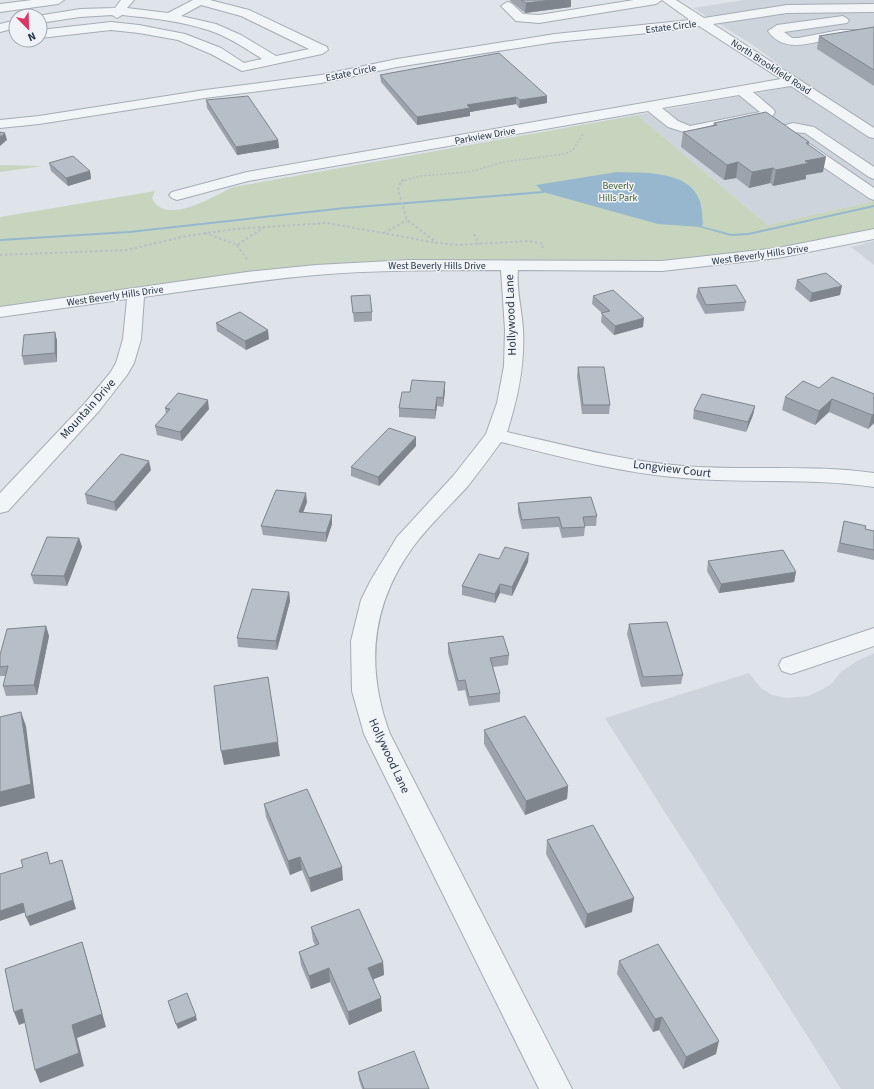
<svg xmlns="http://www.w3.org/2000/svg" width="874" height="1089" viewBox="0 0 874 1089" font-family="'Source Sans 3',sans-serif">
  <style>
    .built { fill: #cdd4dc }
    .green { fill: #c7d5bf }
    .water { fill: #96b7cd }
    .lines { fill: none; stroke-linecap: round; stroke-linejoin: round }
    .stream { fill: #96b7cd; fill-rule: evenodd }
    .minor-casing { stroke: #a4acb5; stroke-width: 2 }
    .path-far1 { stroke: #b9bfc5; stroke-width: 1.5; stroke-dasharray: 2 2; stroke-linecap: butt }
    .path { stroke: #b9bfc5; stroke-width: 2; stroke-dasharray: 2.5 2.5; stroke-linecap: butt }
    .minor { fill: #f2f5f8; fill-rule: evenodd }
    .wall { fill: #9da3ac }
    .shaded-wall { fill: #7f858c }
    .building { fill: #b6bec8; stroke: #7f858c }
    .labels { text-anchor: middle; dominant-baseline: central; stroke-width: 3; stroke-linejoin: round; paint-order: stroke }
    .far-street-label { font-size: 10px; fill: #263443; stroke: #eff3f7 }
    .far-park-label { font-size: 10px; fill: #406032; stroke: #eff3f7 }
    .street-label { font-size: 12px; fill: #263443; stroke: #eff3f7 }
  </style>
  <rect width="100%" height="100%" fill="#dfe4ea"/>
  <g class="built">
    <polygon points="744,0 874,0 874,201 768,225 637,115 805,84 753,45 693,8"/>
    <polygon points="874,241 874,265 851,247"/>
    <polygon points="874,653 874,1089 841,1089 605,718 749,673 761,688 772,695 786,698 809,696 830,685 841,672 857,661"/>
  </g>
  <g class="green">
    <path d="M637 115 768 225 874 201V230L808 244 676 262H411L0 309V217L155 191 152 198C165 227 214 196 233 187Z"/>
    <polygon points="0,165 43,166 0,172"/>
  </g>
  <path class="water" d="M617 172C641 173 688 170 699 199 702 206 702 216 703 224L701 227 658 224 543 192 536 185Z"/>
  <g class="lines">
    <g class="stream">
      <polygon points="543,191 544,191 544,193 345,209 129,233 0,241 0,239 129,231 345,207"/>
      <polygon points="874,205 874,207 748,235 731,236 699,227 701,226 731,234 748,233"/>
    </g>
    <defs>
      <g id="minor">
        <polygon points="32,0 64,0 58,4 0,12 0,4"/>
        <path d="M121 0H134L127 8 168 13 193 0H210L249 10 327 47 328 50 322 54 242 71 211 54 178 40 139 33 111 30 40 38V30L111 22 139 25 185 34 221 48 244 63 262 59C245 48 227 36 208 30 180 21 151 18 122 15L117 18 112 15 80 17 40 23V16H37L80 9 115 8ZM201 5 241 16 309 49 276 56 241 35 216 24 181 16Z"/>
        <polygon points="634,0 662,0 656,4 539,23 516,21 501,6 507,2 511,3 523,14 539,15"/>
        <path d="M662 0H676L704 18 787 5 874 4V12L787 13 713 24 874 128V138L869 137 791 86 753 92 773 109 775 112 771 118 690 134 668 127 648 111 248 181 177 200 172 198 169 195 172 192 247 172 781 79 699 26 659 32 555 42 397 67 321 83 205 98 39 124 0 128V120L39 116 205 90 321 75 397 59 555 34 690 20ZM739 95 760 112 690 126 678 121 662 108Z"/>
        <path d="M843 16 849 20 847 23 784 32 792 38H798L840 30H874V38C863 38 851 37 840 38 816 40 785 56 768 31L777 25Z"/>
        <polygon points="16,20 16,28 0,32 0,24"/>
        <polygon points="793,123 814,127 874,167 874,179 869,177 805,133 792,132 874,188 874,200 869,198 782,139 777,130 779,127"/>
        <path d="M874 229V239L778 258 662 271 518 270C516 289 522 310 523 329 525 364 518 398 507 432 565 445 623 461 683 466 747 471 810 464 874 473V487C810 477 747 484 683 478 621 473 561 457 501 442 490 457 479 472 468 486 450 506 429 525 413 547 371 605 365 667 390 734L572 1089H539L364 734 352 691 351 641 361 600 371 580 397 537 454 475 486 434 497 403 504 366 505 330 501 270C439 270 378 270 316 275 259 280 201 289 144 297L141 339 134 363 127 375 99 411 8 511 0 513V493L85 403 110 373 116 363 123 339 127 299 0 317V307L247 272 316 265 409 260 662 261 778 248Z"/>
        <polygon points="874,628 874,646 791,674 782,671 779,665 782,659"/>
      </g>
    </defs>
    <use href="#minor" class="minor-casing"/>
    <polyline class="path-far1" points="401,181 420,176 469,172 504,162 564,154 573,150 583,134"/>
    <g class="path">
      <polyline points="404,180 401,181 398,190 407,220 437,243 457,245 529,241 543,244 542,251"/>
      <polyline points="205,233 237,245 266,226"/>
      <polyline points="384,233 407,220"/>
      <polyline points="474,234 479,244"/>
      <polyline points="237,245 248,261"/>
      <polyline points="0,255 127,250 186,236 235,229 327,223 437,243"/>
    </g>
    <use href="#minor" class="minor"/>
  </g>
  <g class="wall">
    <polygon points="509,0 571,0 571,7 525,13"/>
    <polygon points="874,27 874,86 817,49 819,36"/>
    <polygon points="380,75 547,96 547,103 519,108 516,104 470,112 470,116 417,125 381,82"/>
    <polygon points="206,100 278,140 279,148 237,155 207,108"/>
    <polygon points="714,123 809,142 809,145 823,172 806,175 806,179 773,186 770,183 749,188 736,178 724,180 681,147 683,132 713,125"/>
    <polygon points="49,163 90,171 91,179 68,186 51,171"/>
    <polygon points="797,280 840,295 810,302 795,289"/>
    <polygon points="698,288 746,302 744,311 705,314 696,297"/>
    <polygon points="351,296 372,312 372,321 354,322"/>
    <polygon points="593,296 643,327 614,335 601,322 602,313 592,304"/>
    <polygon points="216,323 269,339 246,350 217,331"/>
    <polygon points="55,332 57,341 57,362 24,365 22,356"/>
    <polygon points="578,367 610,405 609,414 582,414 577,376"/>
    <polygon points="819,388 874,394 874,423 868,429 829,412 815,425 782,410 785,397"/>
    <polygon points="445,391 443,407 437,406 435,419 399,417 399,408 410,392"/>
    <polygon points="755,406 753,415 746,432 693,419 694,410"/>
    <polygon points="165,408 209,409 182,441 157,435 155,426 166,414"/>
    <polygon points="416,446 379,486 351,476 351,467"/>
    <polygon points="151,470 116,511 87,504 85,494"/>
    <polygon points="307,502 303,512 332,524 326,542 263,535 261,526"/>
    <polygon points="518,503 597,516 596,526 585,526 584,536 562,538 559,527 522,529 518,512"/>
    <polygon points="844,521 865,529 874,531 874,560 837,552"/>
    <polygon points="79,538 82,547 67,586 34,584 31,575"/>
    <polygon points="499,559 528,562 512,596 500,593 495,603 462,595 462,586"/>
    <polygon points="708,561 796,572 794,582 719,593 707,571"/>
    <polygon points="289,592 290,601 277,650 238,647 237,638"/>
    <polygon points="629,624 683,675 681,684 641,687 627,634"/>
    <polygon points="46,626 49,636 37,695 6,696 3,686 6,676 0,676 0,655"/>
    <polygon points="448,643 509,655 508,665 493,667 500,693 500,702 469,706 465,690 458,691 448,653"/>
    <polygon points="484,730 568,786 567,799 525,815 484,744"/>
    <polygon points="264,804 343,880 311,892 302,870 290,875 266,817"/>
    <polygon points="547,840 632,912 585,928 546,854"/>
    <polygon points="311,927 383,962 384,975 373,979 382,1011 349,1025 330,982 311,989 301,965 299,952 315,945 313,941"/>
    <polygon points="619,961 716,1054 683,1069 659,1030 653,1032 617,974"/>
    <polygon points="358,1072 429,1089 362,1089 359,1080"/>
  </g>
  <g class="shaded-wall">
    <polygon points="552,0 571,0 571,7 525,13 526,3"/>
    <polygon points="547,96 547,103 519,108 520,100"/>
    <polygon points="516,97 516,104 470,112 470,116 417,125 417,117 467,105"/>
    <polygon points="5,133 7,140 0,146 0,137"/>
    <polygon points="278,140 279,148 237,155 236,147"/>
    <polygon points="826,157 823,172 806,175 806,179 773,186 776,170 805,161"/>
    <polygon points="738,162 736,178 724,180 727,165"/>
    <polygon points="773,168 770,183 749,188 752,172"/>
    <polygon points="90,171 91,179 68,186 66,178"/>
    <polygon points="842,286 840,295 810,302 812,293"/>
    <polygon points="644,318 643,327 614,335 615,326"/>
    <polygon points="268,330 269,339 246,350 245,341"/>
    <polygon points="55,332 57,341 57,362 55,353"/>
    <polygon points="445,382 445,391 443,407 443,398"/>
    <polygon points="437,397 437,406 435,419 435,410"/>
    <polygon points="832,399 829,412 815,425 819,411"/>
    <polygon points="208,400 209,409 182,441 180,432"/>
    <polygon points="755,406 753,415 746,432 748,422"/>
    <polygon points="874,414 874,423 868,429 872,415"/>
    <polygon points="416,437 416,446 379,486 378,477"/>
    <polygon points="149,461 151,470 116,511 114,502"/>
    <polygon points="306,493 307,502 300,521 299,512"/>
    <polygon points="332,515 332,524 326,542 326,533"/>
    <polygon points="79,538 82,547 67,586 64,576"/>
    <polygon points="529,553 528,562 512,596 512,587"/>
    <polygon points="796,572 794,582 719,593 721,584"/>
    <polygon points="500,584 500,593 495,603 495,594"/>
    <polygon points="289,592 290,601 277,650 276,641"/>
    <polygon points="46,626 49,636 37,695 34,685"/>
    <polygon points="21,712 26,726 35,798 0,807 0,792"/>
    <polygon points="278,742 280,756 224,765 221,751"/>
    <polygon points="568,786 567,799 525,815 526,801"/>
    <polygon points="300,857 302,870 290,875 288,861"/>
    <polygon points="62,860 76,909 30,926 26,917"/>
    <polygon points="342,867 343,880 311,892 309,878"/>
    <polygon points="634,898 632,912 585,928 587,914"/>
    <polygon points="23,903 26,912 0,921 0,911"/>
    <polygon points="82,942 86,955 106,1027 77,1038 84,1066 40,1083 35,1070 72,1025"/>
    <polygon points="383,962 384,975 369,981 368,968"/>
    <polygon points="329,968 330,982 311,989 309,976"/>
    <polygon points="381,998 382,1011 349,1025 348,1012"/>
    <polygon points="22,1009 27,1022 19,1025 14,1012"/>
    <polygon points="196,1016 197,1020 178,1029 176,1024"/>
    <polygon points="662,1017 659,1030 653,1032 655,1019"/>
    <polygon points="719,1041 716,1054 683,1069 686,1057"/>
  </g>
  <g class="building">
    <polygon points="521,0 552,0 526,3"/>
    <polygon points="874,27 874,70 819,36"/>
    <polygon points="499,53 547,96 520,100 516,97 467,105 470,108 417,117 380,75"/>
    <polygon points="248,96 278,140 236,147 206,100"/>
    <polygon points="766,112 809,142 806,143 826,157 805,161 809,163 776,170 773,168 752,172 738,162 727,165 683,132 717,125 714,123"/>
    <polygon points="0,132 5,133 0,137"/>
    <polygon points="73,156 90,171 66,178 49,163"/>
    <polygon points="826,273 842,286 812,293 797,280"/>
    <polygon points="736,285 746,302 706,305 698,288"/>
    <polygon points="613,290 644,318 615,326 601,313 610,311 593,296"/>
    <polygon points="370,295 372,312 353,313 351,296"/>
    <polygon points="240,312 268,330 245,341 216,323"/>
    <polygon points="55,332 55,353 22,356 24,335"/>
    <polygon points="578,367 604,367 610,405 583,405"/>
    <polygon points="832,377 874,394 874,397 873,398 874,398 874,414 872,415 832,399 819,411 785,397 803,381 819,388"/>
    <polygon points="412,380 445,382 443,398 437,397 435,410 399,408 402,392 410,392"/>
    <polygon points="178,393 208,400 180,432 155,426 170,409 165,408"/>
    <polygon points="702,394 755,406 748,422 694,410"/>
    <polygon points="389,428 416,437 378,477 351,467"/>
    <polygon points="121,454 149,461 114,502 85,494"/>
    <polygon points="276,490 306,493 299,512 332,515 326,533 261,526"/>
    <polygon points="591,497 597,516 583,517 585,527 562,528 559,517 522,520 518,503"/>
    <polygon points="844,521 866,526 865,529 874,531 874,550 840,543"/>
    <polygon points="47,537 79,538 64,576 31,575"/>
    <polygon points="505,547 529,553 512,587 500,584 495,594 462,586 479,554 499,559"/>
    <polygon points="783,550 796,572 721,584 708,561"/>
    <polygon points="252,589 289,592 276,641 237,638"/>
    <polygon points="667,622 683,675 643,677 629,624"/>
    <polygon points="46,626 34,685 3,686 8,666 0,667 0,655 7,629"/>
    <polygon points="503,636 509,655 490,658 500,693 469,697 465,680 458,681 448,643"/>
    <polygon points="268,677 278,742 221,751 214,686"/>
    <polygon points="21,712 31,784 0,792 0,717"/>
    <polygon points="525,716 568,786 526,801 484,730"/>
    <polygon points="307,789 342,867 309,878 300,857 288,861 264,804"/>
    <polygon points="593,825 634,898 587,914 547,840"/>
    <polygon points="47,852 50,864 62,860 73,900 26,917 23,903 0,911 0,874 23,867 21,860"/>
    <polygon points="359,909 383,962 368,968 381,998 348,1012 329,968 309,976 299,952 319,944 311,927"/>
    <polygon points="82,942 102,1014 72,1025 79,1053 35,1070 22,1009 14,1012 5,969"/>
    <polygon points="658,944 719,1041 686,1057 662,1017 655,1019 619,961"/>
    <polygon points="187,993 196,1016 176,1024 168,1001"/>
    <polygon points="414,1051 429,1089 364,1089 358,1072"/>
  </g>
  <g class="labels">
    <g class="far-street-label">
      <text transform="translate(671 27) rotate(-7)">Estate Circle</text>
      <text transform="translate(771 67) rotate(33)">North Brookfield Road</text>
      <text transform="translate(351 73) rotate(-12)">Estate Circle</text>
      <text transform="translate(485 136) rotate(-10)">Parkview Drive</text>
      <text transform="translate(760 255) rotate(-8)">West Beverly Hills Drive</text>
      <text x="437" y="266">West Beverly Hills Drive</text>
      <text transform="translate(115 296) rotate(-8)">West Beverly Hills Drive</text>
    </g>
    <g class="far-park-label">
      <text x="618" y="186">Beverly<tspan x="618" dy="12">Hills Park</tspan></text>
    </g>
    <g class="street-label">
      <text transform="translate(511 315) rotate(-92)">Hollywood Lane</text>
      <text transform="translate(88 409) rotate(-48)">Mountain Drive</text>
      <text transform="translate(672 469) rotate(7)">Longview Court</text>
      <text transform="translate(389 756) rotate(65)">Hollywood Lane</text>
    </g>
  </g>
  <g transform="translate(28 28) rotate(157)"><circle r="19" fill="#eff3f7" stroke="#9fa7af"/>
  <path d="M0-3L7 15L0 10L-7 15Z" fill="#db3763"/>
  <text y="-6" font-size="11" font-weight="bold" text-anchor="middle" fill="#263443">N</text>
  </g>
</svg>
